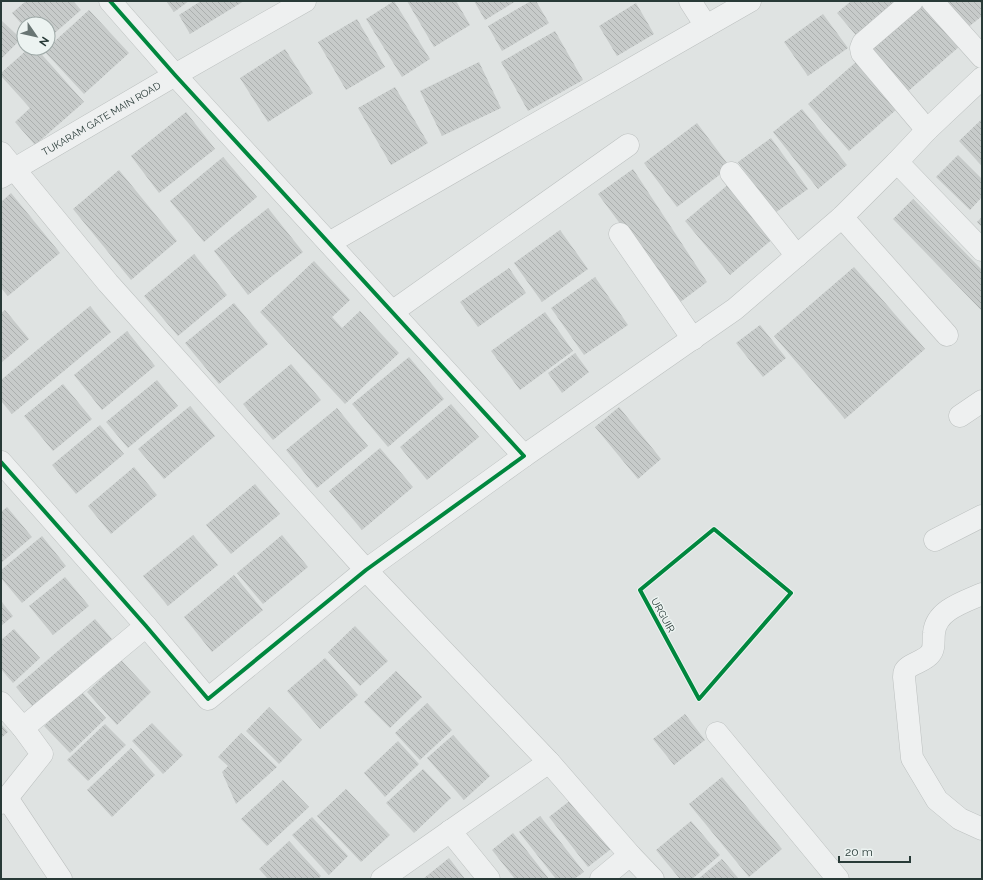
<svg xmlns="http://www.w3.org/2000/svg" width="983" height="880" viewBox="0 0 983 880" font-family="Raleway,sans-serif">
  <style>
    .building { fill: url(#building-back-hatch) }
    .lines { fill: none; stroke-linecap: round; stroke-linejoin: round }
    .minor-casing { stroke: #bdc1c0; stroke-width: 23 }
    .tertiary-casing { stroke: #bdc1c0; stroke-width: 23 }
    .minor { stroke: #eef0f0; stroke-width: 22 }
    .tertiary { stroke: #eef0f0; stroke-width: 22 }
    .cycleway-casing { stroke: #ecf3f1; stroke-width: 6 }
    .cycleway { stroke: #00873e; stroke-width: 4 }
    .labels { text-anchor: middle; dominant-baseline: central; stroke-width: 3; stroke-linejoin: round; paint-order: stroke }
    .street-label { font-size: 10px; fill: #283a37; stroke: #ecf3f1 }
  </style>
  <defs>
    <pattern id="building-back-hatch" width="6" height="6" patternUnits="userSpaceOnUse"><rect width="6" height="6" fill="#c7cbca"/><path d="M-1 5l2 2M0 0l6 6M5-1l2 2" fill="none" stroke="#abafae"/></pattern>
  </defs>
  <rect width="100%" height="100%" fill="#dfe3e2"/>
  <g class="building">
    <polygon points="26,1 73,1 81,10 48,39 48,24 24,24 24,27 12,13"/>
    <polygon points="166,1 189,1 174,12"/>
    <polygon points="201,1 244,1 190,34 179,15"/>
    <polygon points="394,1 430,59 402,77 366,19"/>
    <polygon points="407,1 456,1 470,25 434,47"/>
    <polygon points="474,1 516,1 485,20"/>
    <polygon points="531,1 536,1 549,23 502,51 488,26"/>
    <polygon points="851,1 907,1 860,40 837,13"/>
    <polygon points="919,1 960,46 906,93 866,48"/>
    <polygon points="941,1 982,1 982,16 966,29"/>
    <polygon points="636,3 654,34 617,56 599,26"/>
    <polygon points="89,10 129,53 84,94 44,51"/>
    <polygon points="823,14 848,48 808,76 784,42"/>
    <polygon points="357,19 385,67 346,90 318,42"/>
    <polygon points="1,20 21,39 1,59"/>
    <polygon points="555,31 583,80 528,111 501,62"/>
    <polygon points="29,48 36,48 84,102 35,145 15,122 30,108 1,76 1,73"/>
    <polygon points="285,49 313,93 268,122 240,78"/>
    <polygon points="479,62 501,108 442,136 420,91"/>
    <polygon points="856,62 897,109 849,151 808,104"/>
    <polygon points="395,87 428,143 391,165 358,108"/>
    <polygon points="802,109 847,165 818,189 773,132"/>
    <polygon points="186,112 215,149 159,193 131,156"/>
    <polygon points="982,119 982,166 959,141"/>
    <polygon points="697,123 730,167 677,207 644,163"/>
    <polygon points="771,138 808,189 775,213 738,162"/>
    <polygon points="958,155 982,179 982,197 970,210 936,177"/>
    <polygon points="223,157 257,197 204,242 170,201"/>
    <polygon points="633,169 707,282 679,303 598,194"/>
    <polygon points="119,170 177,241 131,280 73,209"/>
    <polygon points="730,183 775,237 730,275 685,221"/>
    <polygon points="11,193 60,253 8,296 1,288 1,202"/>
    <polygon points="913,199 982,270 982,311 893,219"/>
    <polygon points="268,208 303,252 248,295 214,251"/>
    <polygon points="982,217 982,227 977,222"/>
    <polygon points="560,230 588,269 542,302 514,263"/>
    <polygon points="194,254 227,295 178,336 144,296"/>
    <polygon points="314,261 350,300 332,317 342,328 360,311 399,353 345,404 260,312"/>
    <polygon points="854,267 925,349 845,419 774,336"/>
    <polygon points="509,268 526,293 478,327 460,302"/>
    <polygon points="595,277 628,325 584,355 551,308"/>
    <polygon points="234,303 268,344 219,384 185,343"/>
    <polygon points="90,306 111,332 12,414 1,401 1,380"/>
    <polygon points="5,310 29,339 1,363 1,313"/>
    <polygon points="545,312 573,351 520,390 491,351"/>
    <polygon points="760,325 786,358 763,377 736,343"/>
    <polygon points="127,331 155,366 102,410 74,375"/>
    <polygon points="575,353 589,372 562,393 548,373"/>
    <polygon points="409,357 444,399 388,447 352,404"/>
    <polygon points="291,364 321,400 273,440 243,404"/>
    <polygon points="157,380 178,406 128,448 106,422"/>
    <polygon points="63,384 92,419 53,451 24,416"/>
    <polygon points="451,404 479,437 427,480 400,447"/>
    <polygon points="190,406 215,436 164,479 138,449"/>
    <polygon points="619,407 661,459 638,479 595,427"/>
    <polygon points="337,408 368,446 317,488 286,450"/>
    <polygon points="100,425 124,454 76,494 52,465"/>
    <polygon points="380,448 413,487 362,530 329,491"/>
    <polygon points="134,467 157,495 111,534 88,506"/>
    <polygon points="255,484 280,514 231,554 206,525"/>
    <polygon points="7,507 32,537 1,563 1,512"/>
    <polygon points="193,535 218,565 168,606 143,576"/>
    <polygon points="282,535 308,567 263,604 237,573"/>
    <polygon points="42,536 66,566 22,603 1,578 1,570"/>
    <polygon points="234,575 263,610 212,652 184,617"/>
    <polygon points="65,577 89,606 53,635 29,606"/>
    <polygon points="1,601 13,616 1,626"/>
    <polygon points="95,619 112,639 33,707 16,687"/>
    <polygon points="355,626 388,661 360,686 328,652"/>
    <polygon points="14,629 40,658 13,683 1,669 1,640"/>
    <polygon points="325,658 358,695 320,729 287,691"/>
    <polygon points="121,660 151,692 117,725 87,692"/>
    <polygon points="396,671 422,697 390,728 364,702"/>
    <polygon points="81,691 106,718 70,753 44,726"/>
    <polygon points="427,703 452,730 420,760 395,733"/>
    <polygon points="269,707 302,740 279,764 246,731"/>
    <polygon points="685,714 705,740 674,765 653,739"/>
    <polygon points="152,723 183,755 163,774 132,741"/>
    <polygon points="1,724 8,732 1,738"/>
    <polygon points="105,724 126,745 88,781 67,760"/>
    <polygon points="241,733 277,767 236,804 222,772 228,766 218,757"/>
    <polygon points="453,735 490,776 464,800 427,758"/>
    <polygon points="398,741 419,764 385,797 364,773"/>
    <polygon points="131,748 155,775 112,817 87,790"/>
    <polygon points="423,769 451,798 414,833 386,803"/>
    <polygon points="722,777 782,849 749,877 689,804"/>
    <polygon points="283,780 309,807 267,846 241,819"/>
    <polygon points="346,789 390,835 361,862 317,816"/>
    <polygon points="572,799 611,849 588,867 549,817"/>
    <polygon points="540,816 584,872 574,879 556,879 519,832"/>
    <polygon points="312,817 348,856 329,875 292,835"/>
    <polygon points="691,821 720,855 692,879 680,879 656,850"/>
    <polygon points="513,833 549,879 515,879 492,850"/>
    <polygon points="289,841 321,876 318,879 268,879 259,869"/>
    <polygon points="449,858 465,879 423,879"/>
    <polygon points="722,859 739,879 698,879"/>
  </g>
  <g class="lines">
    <defs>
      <g id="minor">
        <polyline points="690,1 706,26"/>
        <polyline points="912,1 863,43 861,48 862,53 927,130"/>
        <polyline points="932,1 982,57"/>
        <polyline points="1,153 108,283 366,570 549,762 630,855"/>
        <polyline points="897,162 982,250"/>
        <polyline points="731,173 797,256"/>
        <polyline points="842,217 947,335"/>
        <polyline points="620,234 693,339"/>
        <polyline points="329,243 661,52 750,1"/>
        <polyline points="392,312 628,145"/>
        <polyline points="960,416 982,401"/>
        <polyline points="524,456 735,309 842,217 897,162 927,130 982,78"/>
        <polyline points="1,462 146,626 208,699 366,570 524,456 175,75 110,1"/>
        <polyline points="935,540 982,516"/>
        <path d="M982 594C964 602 936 610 934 633 933 639 935 649 930 654 925 661 909 664 905 671 904 673 904 675 904 677L912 758 937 800 960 819 982 829"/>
        <polyline points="1,703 23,728 146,626"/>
        <polyline points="717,733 838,879"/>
        <polyline points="7,798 61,879"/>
        <polyline points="1,803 7,798 42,754 23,728"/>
        <polyline points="450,831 489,879"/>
        <polyline points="382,879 549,762"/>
        <polyline points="601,879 630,855 653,879"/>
      </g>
      <g id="tertiary">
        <path id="s1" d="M1 177 175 75 305 1"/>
      </g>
    </defs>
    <use href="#minor" class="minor-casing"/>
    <use href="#tertiary" class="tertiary-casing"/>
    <use href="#minor" class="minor"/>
    <use href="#tertiary" class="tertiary"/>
    <defs>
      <g id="cycleway">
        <polyline points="1,462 146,626 208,699 366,570 524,456 175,75 110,1"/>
        <polygon points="714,529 791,593 699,699 640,590"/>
      </g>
    </defs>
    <use href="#cycleway" class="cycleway-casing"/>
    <use href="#cycleway" class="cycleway"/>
  </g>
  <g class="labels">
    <g class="street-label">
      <text stroke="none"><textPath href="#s1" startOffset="116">TUKARAM GATE MAIN ROAD</textPath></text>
      <text transform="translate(663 615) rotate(61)">URGUIR</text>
    </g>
  </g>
  <rect width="983" height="880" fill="none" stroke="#283a37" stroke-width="4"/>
  <g transform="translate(36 36) rotate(124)"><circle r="19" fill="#ecf3f1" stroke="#9ea9a7"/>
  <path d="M0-3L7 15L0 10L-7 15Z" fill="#687573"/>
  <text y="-6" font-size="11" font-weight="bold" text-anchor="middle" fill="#283a37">N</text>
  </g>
  <path d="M839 856v6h71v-6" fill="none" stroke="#283a37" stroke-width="2"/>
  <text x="845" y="856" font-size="12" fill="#283a37" stroke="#ecf3f1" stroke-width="3" paint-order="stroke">20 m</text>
</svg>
